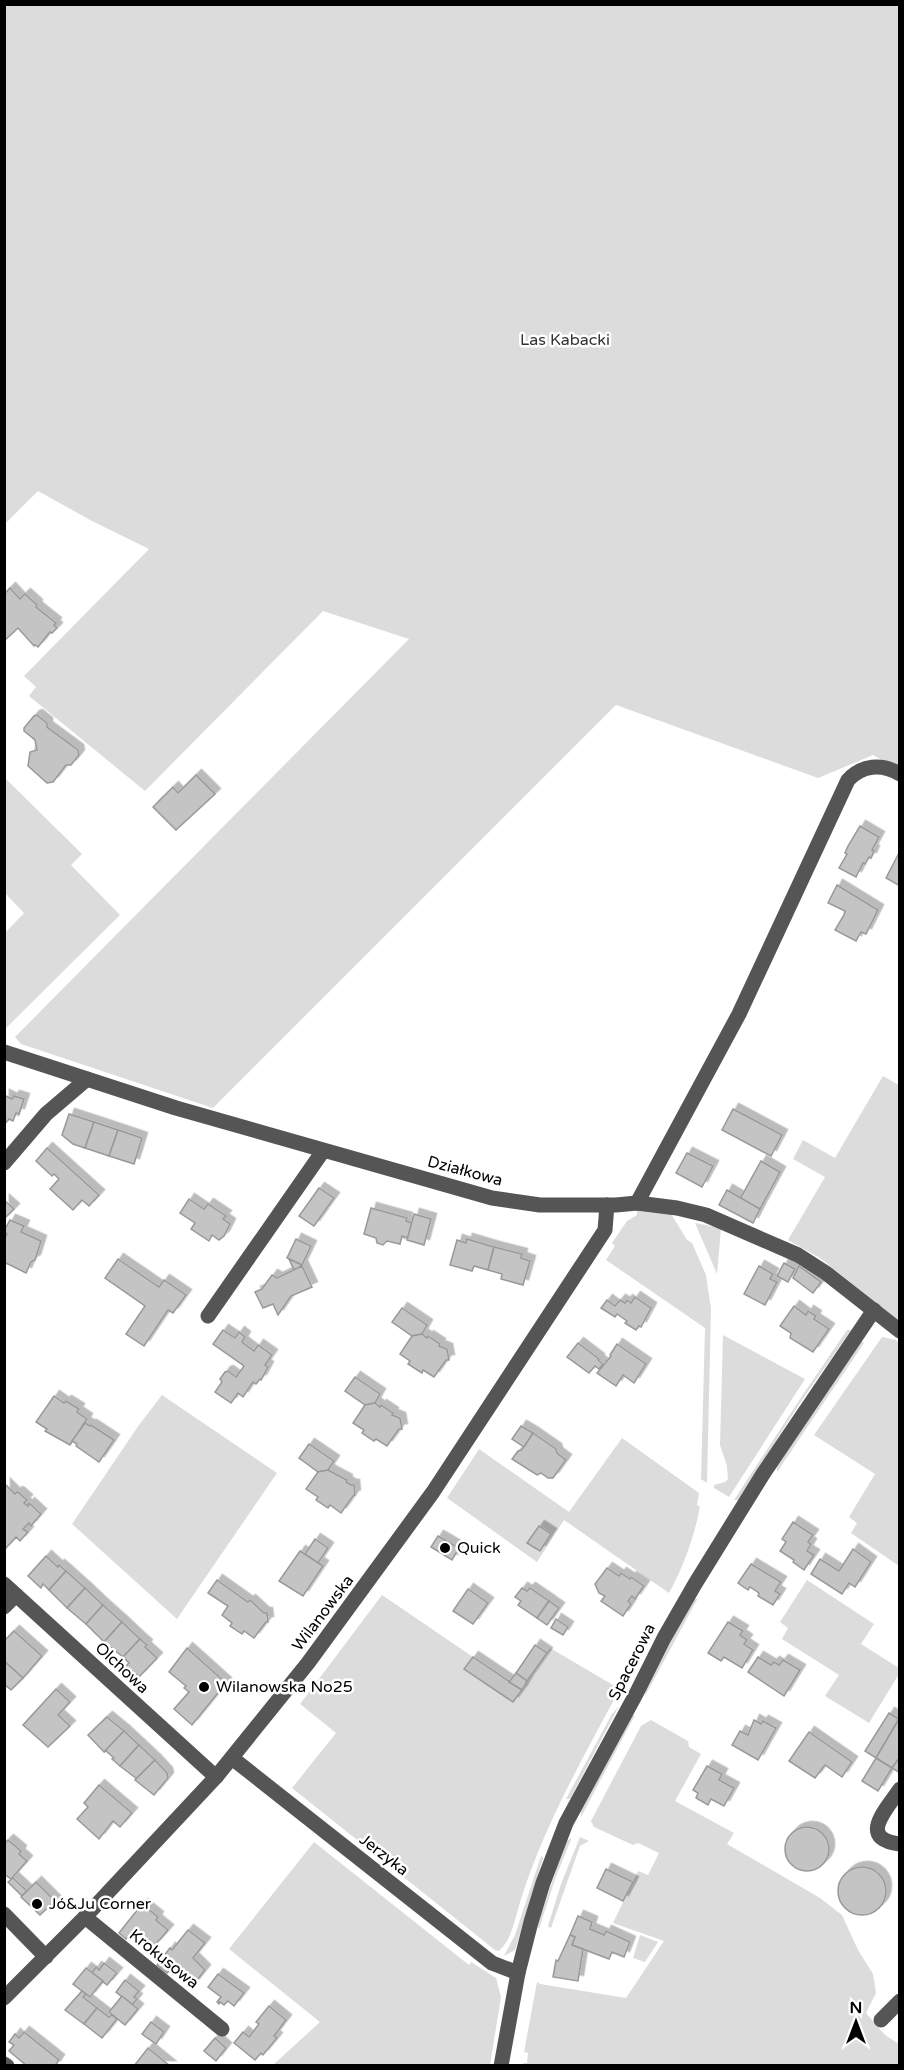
<svg xmlns="http://www.w3.org/2000/svg" width="904" height="2070" viewBox="0 0 904 2070" font-family="'Varela Round',sans-serif">
  <style>
    .green { fill: #dcdcdc }
    .building { fill: #c4c4c4; stroke: #999; stroke-width: 1.5; filter: url(#shadow) }
    .lines { fill: none; stroke-linecap: round; stroke-linejoin: round }
    .minor { stroke: #555; stroke-width: 15 }
    .poi-dot { fill: #000; stroke: #fff; stroke-width: 2 }
    .labels { text-anchor: middle; dominant-baseline: central; stroke-width: 5; stroke-linejoin: round; paint-order: stroke }
    .park-label { font-size: 16px; fill: #333; stroke: #fff }
    .street-label { font-size: 16px; fill: #000; stroke: #fff }
    .poi-label { font-size: 16px; fill: #000; stroke: #fff; text-anchor: start }
  </style>
  <defs>
    <filter id="shadow"><feDropShadow dx="5.5" dy="-5.5" stdDeviation="0" flood-color="#0004"/></filter>
  </defs>
  <rect width="100%" height="100%" fill="#fff"/>
  <g class="green">
    <polygon points="5,5 899,5 899,770 873,755 818,778 616,705 213,1108 21,1044 15,1037 409,639 323,611 145,791 29,696 36,687 24,676 149,549 92,521 38,491 5,524"/>
    <polygon points="5,778 82,854 71,865 120,915 5,1029 5,933 24,913 5,893"/>
    <polygon points="883,1076 899,1085 899,1321 820,1258 788,1240 825,1177 793,1159 803,1140 835,1158"/>
    <polygon points="637,1210 670,1212 687,1240 692,1243 706,1275 711,1309 707,1483 701,1479 705,1328 606,1260 615,1246 612,1243 627,1221 637,1215"/>
    <polygon points="695,1223 721,1228 717,1274"/>
    <polygon points="847,1330 851,1330 800,1403 738,1500 734,1500 802,1396"/>
    <polygon points="723,1335 805,1379 729,1497 714,1488 714,1485 725,1482 728,1479 727,1466 720,1445"/>
    <polygon points="882,1337 896,1340 899,1343 899,1566 851,1533 857,1523 849,1517 875,1474 814,1435"/>
    <polygon points="861,1341 864,1343 777,1472 777,1467"/>
    <polygon points="162,1395 277,1473 177,1619 72,1524 139,1425"/>
    <path d="M622 1438 699 1493 697 1505 700 1507C694 1537 684 1566 669 1593L564 1520 537 1562 447 1498 479 1449 569 1512Z"/>
    <polygon points="807,1580 874,1624 861,1644 899,1668 899,1674 869,1723 825,1696 839,1675 782,1639 788,1628 780,1622"/>
    <path d="M382 1595 473 1657 465 1670 513 1702 550 1648 613 1685 618 1692C583 1758 545 1824 522 1896 516 1913 513 1939 499 1951L495 1950 292 1788 336 1733 300 1704Z"/>
    <polygon points="698,1598 645,1696 646,1688 692,1601"/>
    <polygon points="619,1706 570,1799 566,1799 612,1714"/>
    <polygon points="635,1715 581,1817 581,1811 632,1716"/>
    <polygon points="651,1720 688,1741 689,1747 701,1754 675,1801 734,1833 727,1844 820,1898 842,1915 858,1950 873,1974 876,1993 866,2013 885,2035 899,2044 899,2065 522,2066 523,2063 527,2063 528,2053 524,2052 537,1982 540,1984 626,1998 664,1941 613,1923 638,1871 648,1875 659,1853 638,1843 633,1845 594,1827 591,1821 641,1726"/>
    <polygon points="572,1837 555,1879 539,1929 537,1926 566,1842"/>
    <polygon points="580,1837 589,1841 580,1846 551,1928 548,1926 561,1884"/>
    <polygon points="314,1842 469,1965 471,1962 496,1978 501,1997 490,2065 273,2065 320,2022 229,1949"/>
    <polygon points="541,1856 543,1858 515,1950 504,1956 515,1935"/>
    <polygon points="640,1935 658,1942 645,1962 633,1958"/>
  </g>
  <g class="building">
    <polygon points="10,588 20,599 25,594 37,605 36,607 56,623 54,625 57,628 52,633 50,632 38,647 35,645 34,646 18,628 4,641 4,594"/>
    <polygon points="37,715 47,723 47,727 78,750 79,755 71,765 66,765 53,782 47,783 28,766 30,752 37,750 35,740 24,731 24,728 34,716"/>
    <polygon points="196,775 215,794 176,830 153,807 173,787 178,793"/>
    <polygon points="860,826 879,837 872,850 874,851 871,858 869,857 865,864 863,863 856,877 839,868 847,854 845,853 848,846"/>
    <polygon points="900,851 900,886 886,878"/>
    <polygon points="837,885 878,910 866,934 861,932 856,941 835,930 844,915 845,911 828,903"/>
    <polygon points="4,1095 12,1099 14,1096 24,1099 19,1114 16,1113 13,1121 9,1119 4,1125"/>
    <polygon points="733,1109 782,1135 771,1156 722,1130"/>
    <polygon points="69,1114 94,1122 85,1148 73,1144 62,1135"/>
    <polygon points="94,1122 118,1130 109,1156 85,1148"/>
    <polygon points="118,1130 142,1138 134,1164 109,1156"/>
    <polygon points="47,1148 99,1195 89,1206 82,1200 73,1210 50,1189 59,1179 54,1174 52,1176 36,1161"/>
    <polygon points="687,1153 713,1166 702,1187 676,1173"/>
    <polygon points="761,1161 780,1172 760,1209 740,1199"/>
    <polygon points="319,1188 334,1198 314,1226 299,1216"/>
    <polygon points="727,1190 760,1209 753,1223 719,1205"/>
    <polygon points="189,1199 204,1209 208,1204 226,1216 223,1219 230,1224 224,1236 219,1240 212,1235 209,1241 191,1229 195,1223 180,1213"/>
    <polygon points="4,1200 14,1209 4,1219"/>
    <polygon points="371,1208 407,1218 406,1221 412,1223 408,1238 402,1236 400,1244 387,1241 383,1245 377,1243 376,1238 364,1234"/>
    <polygon points="414,1214 431,1219 424,1245 407,1240"/>
    <polygon points="10,1220 24,1226 21,1232 41,1241 35,1260 31,1262 26,1273 6,1263 4,1268 4,1239 7,1234 4,1231"/>
    <polygon points="296,1239 311,1246 302,1265 287,1258"/>
    <polygon points="467,1239 494,1247 488,1270 474,1266 472,1271 450,1265 457,1240 466,1243"/>
    <polygon points="494,1247 522,1254 521,1258 530,1261 523,1285 501,1279 502,1274 488,1270"/>
    <polygon points="118,1259 159,1287 164,1280 186,1295 173,1313 168,1310 144,1346 126,1334 145,1306 105,1278"/>
    <polygon points="289,1259 300,1264 301,1267 294,1270"/>
    <polygon points="784,1263 795,1269 788,1282 777,1276"/>
    <polygon points="302,1266 312,1287 291,1296 278,1315 273,1304 263,1308 255,1292 262,1289 272,1275 277,1278"/>
    <polygon points="759,1266 773,1274 770,1279 777,1282 765,1305 744,1294"/>
    <polygon points="799,1266 821,1282 813,1293 793,1278"/>
    <polygon points="635,1297 651,1308 641,1327 639,1326 636,1330 625,1323 627,1321 617,1314 615,1317 601,1308 607,1300 615,1306 620,1300 625,1303 627,1300 631,1303"/>
    <polygon points="794,1306 806,1315 808,1311 816,1316 814,1319 829,1329 813,1352 790,1338 791,1333 780,1326"/>
    <polygon points="402,1308 427,1325 422,1334 412,1336 392,1322"/>
    <polygon points="223,1330 235,1338 239,1332 245,1337 242,1342 254,1351 258,1345 272,1355 265,1365 268,1367 261,1380 260,1379 256,1384 253,1382 243,1397 238,1393 231,1403 215,1392 222,1382 220,1379 225,1372 228,1371 236,1377 244,1366 213,1344"/>
    <polygon points="422,1334 427,1338 428,1336 440,1344 439,1346 447,1349 449,1360 446,1360 434,1377 423,1370 422,1373 408,1364 410,1361 400,1354 412,1336"/>
    <polygon points="578,1343 599,1359 598,1360 603,1364 599,1369 595,1366 589,1373 567,1357"/>
    <polygon points="617,1344 646,1364 634,1383 623,1375 616,1386 597,1373 611,1356 610,1355"/>
    <polygon points="355,1377 380,1394 375,1403 365,1405 345,1391"/>
    <polygon points="54,1396 64,1403 66,1401 79,1409 77,1412 87,1419 70,1445 45,1431 47,1429 36,1422"/>
    <polygon points="375,1403 380,1407 381,1405 393,1413 392,1415 400,1418 402,1429 399,1429 387,1446 376,1439 374,1441 362,1433 364,1430 353,1423 365,1405"/>
    <polygon points="85,1423 90,1426 91,1425 114,1440 99,1462 76,1446 77,1444 72,1441"/>
    <polygon points="521,1426 533,1433 524,1447 512,1439"/>
    <polygon points="533,1433 556,1449 557,1453 566,1460 553,1478 548,1478 541,1473 537,1475 512,1459 518,1451 521,1450 524,1447"/>
    <polygon points="309,1444 334,1461 328,1470 318,1472 299,1458"/>
    <polygon points="328,1470 347,1480 346,1482 351,1485 354,1485 355,1495 353,1496 341,1513 330,1505 328,1508 316,1500 318,1497 306,1489 318,1472"/>
    <polygon points="5,1484 15,1494 17,1492 19,1493 27,1500 24,1503 28,1506 29,1503 41,1514 31,1526 29,1523 23,1529 28,1532 20,1541 16,1537 5,1549"/>
    <polygon points="793,1522 813,1535 808,1542 811,1544 807,1551 814,1555 804,1570 793,1562 794,1560 780,1551 786,1542 782,1539"/>
    <polygon points="539,1526 551,1534 540,1551 527,1543"/>
    <polygon points="438,1536 459,1548 452,1560 431,1547"/>
    <polygon points="315,1539 328,1548 318,1563 305,1554"/>
    <polygon points="853,1549 871,1562 855,1587 849,1583 842,1594 811,1574 820,1559 839,1571"/>
    <polygon points="300,1551 323,1566 303,1596 279,1581"/>
    <polygon points="46,1556 58,1567 59,1565 66,1571 49,1590 43,1584 41,1588 28,1576"/>
    <polygon points="751,1564 781,1582 775,1591 780,1594 773,1605 758,1596 759,1593 750,1587 748,1590 738,1583"/>
    <polygon points="607,1568 619,1576 621,1573 630,1579 631,1577 644,1586 635,1599 632,1596 628,1601 631,1604 623,1616 601,1601 605,1596 599,1593 595,1584"/>
    <polygon points="66,1571 85,1588 67,1608 49,1590"/>
    <polygon points="217,1580 248,1602 250,1600 264,1613 267,1613 268,1622 266,1622 254,1638 244,1631 242,1634 230,1626 232,1623 222,1615 228,1606 208,1593"/>
    <polygon points="85,1588 103,1605 86,1624 67,1608"/>
    <polygon points="522,1588 527,1591 530,1588 549,1601 537,1618 518,1605 521,1601 515,1597"/>
    <polygon points="468,1589 488,1603 473,1624 453,1611"/>
    <polygon points="549,1601 559,1608 547,1625 537,1618"/>
    <polygon points="103,1605 122,1622 104,1642 86,1624"/>
    <polygon points="556,1619 568,1627 563,1635 551,1628"/>
    <polygon points="122,1622 140,1639 123,1657 104,1642"/>
    <polygon points="728,1622 743,1631 740,1635 747,1640 744,1644 753,1650 742,1668 724,1657 721,1661 708,1653"/>
    <polygon points="14,1631 42,1656 23,1678 4,1661 4,1641"/>
    <polygon points="140,1639 147,1645 145,1647 157,1658 139,1677 126,1666 129,1663 123,1657"/>
    <polygon points="535,1645 547,1653 527,1681 516,1673"/>
    <polygon points="187,1648 226,1683 192,1725 174,1709 189,1692 184,1688 186,1686 169,1672"/>
    <polygon points="473,1657 522,1690 513,1702 464,1669"/>
    <polygon points="758,1657 771,1665 774,1662 779,1665 783,1660 800,1670 784,1696 748,1672"/>
    <polygon points="5,1662 23,1678 11,1690 4,1684"/>
    <polygon points="516,1673 527,1681 522,1690 509,1682"/>
    <polygon points="56,1689 70,1702 58,1715 70,1726 48,1747 23,1725"/>
    <polygon points="889,1713 899,1719 876,1758 865,1751"/>
    <polygon points="107,1717 124,1731 104,1752 88,1735"/>
    <polygon points="899,1719 900,1757 892,1768 876,1758"/>
    <polygon points="754,1720 761,1724 763,1721 776,1728 758,1760 732,1745 740,1731 748,1735"/>
    <polygon points="124,1731 139,1745 120,1766 112,1759 114,1758 106,1751 104,1752"/>
    <polygon points="809,1732 852,1762 842,1777 825,1765 815,1778 789,1761"/>
    <polygon points="139,1745 155,1760 135,1780 137,1779 120,1766"/>
    <polygon points="900,1757 900,1773 892,1768"/>
    <polygon points="876,1758 892,1768 878,1791 862,1781"/>
    <polygon points="155,1760 167,1773 168,1778 154,1795 135,1780"/>
    <polygon points="707,1766 722,1774 719,1780 734,1788 724,1806 711,1799 708,1805 696,1798 698,1793 693,1790"/>
    <polygon points="99,1785 132,1813 120,1827 113,1821 99,1839 77,1819 88,1807 84,1803"/>
    <circle cx="807" cy="1849" r="22"/>
    <polygon points="8,1840 21,1851 19,1854 27,1861 11,1879 4,1874 4,1844"/>
    <circle cx="862" cy="1891" r="24"/>
    <polygon points="606,1869 633,1882 623,1901 597,1888"/>
    <polygon points="13,1878 27,1891 22,1896 8,1882"/>
    <polygon points="36,1882 55,1901 40,1915 21,1897"/>
    <polygon points="142,1904 158,1917 156,1920 168,1930 155,1945 140,1937 143,1935 134,1929 126,1939 119,1933"/>
    <polygon points="578,1916 592,1922 590,1929 604,1935 606,1931 630,1942 624,1957 612,1952 609,1959 572,1945 575,1937 570,1935"/>
    <polygon points="188,1930 205,1943 193,1958 205,1970 194,1984 177,1971 175,1973 171,1969 167,1973 157,1965 170,1948 172,1950"/>
    <polygon points="570,1935 575,1937 572,1945 583,1949 578,1981 553,1977 556,1960 558,1961"/>
    <polygon points="104,1963 117,1973 107,1985 92,1973 96,1967 99,1970"/>
    <polygon points="86,1968 103,1981 90,1997 73,1984"/>
    <polygon points="218,1974 244,1993 234,2006 228,2001 224,2005 220,2002 219,2004 217,2002 221,1997 208,1987"/>
    <polygon points="125,1980 139,1991 134,1997 137,1999 132,2005 116,1992"/>
    <polygon points="82,1991 86,1994 83,1997 97,2008 84,2024 65,2010"/>
    <polygon points="122,1996 138,2009 125,2025 109,2012"/>
    <polygon points="269,2006 286,2020 274,2036 277,2038 263,2055 261,2053 255,2060 234,2043 243,2032 249,2037 259,2024 256,2022"/>
    <polygon points="97,2008 109,2017 112,2015 117,2019 102,2038 84,2024"/>
    <polygon points="151,2022 164,2032 156,2044 142,2034"/>
    <polygon points="24,2032 59,2060 55,2066 27,2066 9,2051 14,2045 9,2042 15,2034 19,2038"/>
    <polygon points="215,2038 226,2048 216,2061 204,2051"/>
    <polygon points="148,2048 170,2066 134,2066"/>
  </g>
  <g class="lines">
    <g class="minor">
      <polyline points="4,1052 176,1108 492,1198 540,1205 616,1205 637,1203 677,1208 706,1215 798,1255 826,1273 900,1331"/>
      <polyline points="4,1163 46,1114 87,1079"/>
      <path d="M637 1203 739 1014 848 780C862 765 881 763 900 774"/>
      <polyline points="208,1316 323,1151"/>
      <polyline points="4,1584 216,1777"/>
      <polyline points="4,1607 16,1595"/>
      <polyline points="232,1758 492,1963 518,1973"/>
      <path d="M900 1789C886 1810 857 1839 900 1844"/>
      <polyline points="4,1914 46,1957"/>
      <polyline points="85,1917 222,2029"/>
      <polyline points="4,1998 85,1917 216,1777 308,1663 433,1492 605,1230 607,1205"/>
      <polyline points="881,2020 900,2001"/>
      <polyline points="4,2064 7,2066"/>
      <polyline points="501,2066 518,1973 531,1922 543,1883 566,1823 636,1694 664,1638 695,1584 763,1474 874,1310"/>
    </g>
  </g>
  <g class="poi-dot">
    <circle cx="445" cy="1548" r="6"/>
    <circle cx="204" cy="1687" r="6"/>
    <circle cx="37" cy="1904" r="6"/>
  </g>
  <g class="labels">
    <g class="park-label">
      <text x="565" y="340">Las Kabacki</text>
    </g>
    <g class="street-label">
      <text transform="translate(465 1171) rotate(15)">Działkowa</text>
      <text transform="translate(323 1613) rotate(-53)">Wilanowska</text>
      <text transform="translate(632 1662) rotate(-63)">Spacerowa</text>
      <text transform="translate(122 1668) rotate(43)">Olchowa</text>
      <text transform="translate(384 1855) rotate(38)">Jerzyka</text>
      <text transform="translate(164 1959) rotate(39)">Krokusowa</text>
    </g>
    <g class="poi-label">
      <text x="457" y="1548">Quick</text>
      <text x="216" y="1687">Wilanowska No25</text>
      <text x="49" y="1904">Jó&amp;Ju Corner</text>
    </g>
  </g>
  <rect width="904" height="2070" fill="none" stroke="#000000" stroke-width="12"/>
  <g transform="translate(856 2022)" stroke="#ffffff" stroke-width="4.5" paint-order="stroke">
  <path d="M0-4.5L10 22L0 15L-10 22Z" fill="#000000"/>
  <text y="-9" font-size="16" font-weight="bold" text-anchor="middle" fill="#000000">N</text>
  </g>
</svg>
